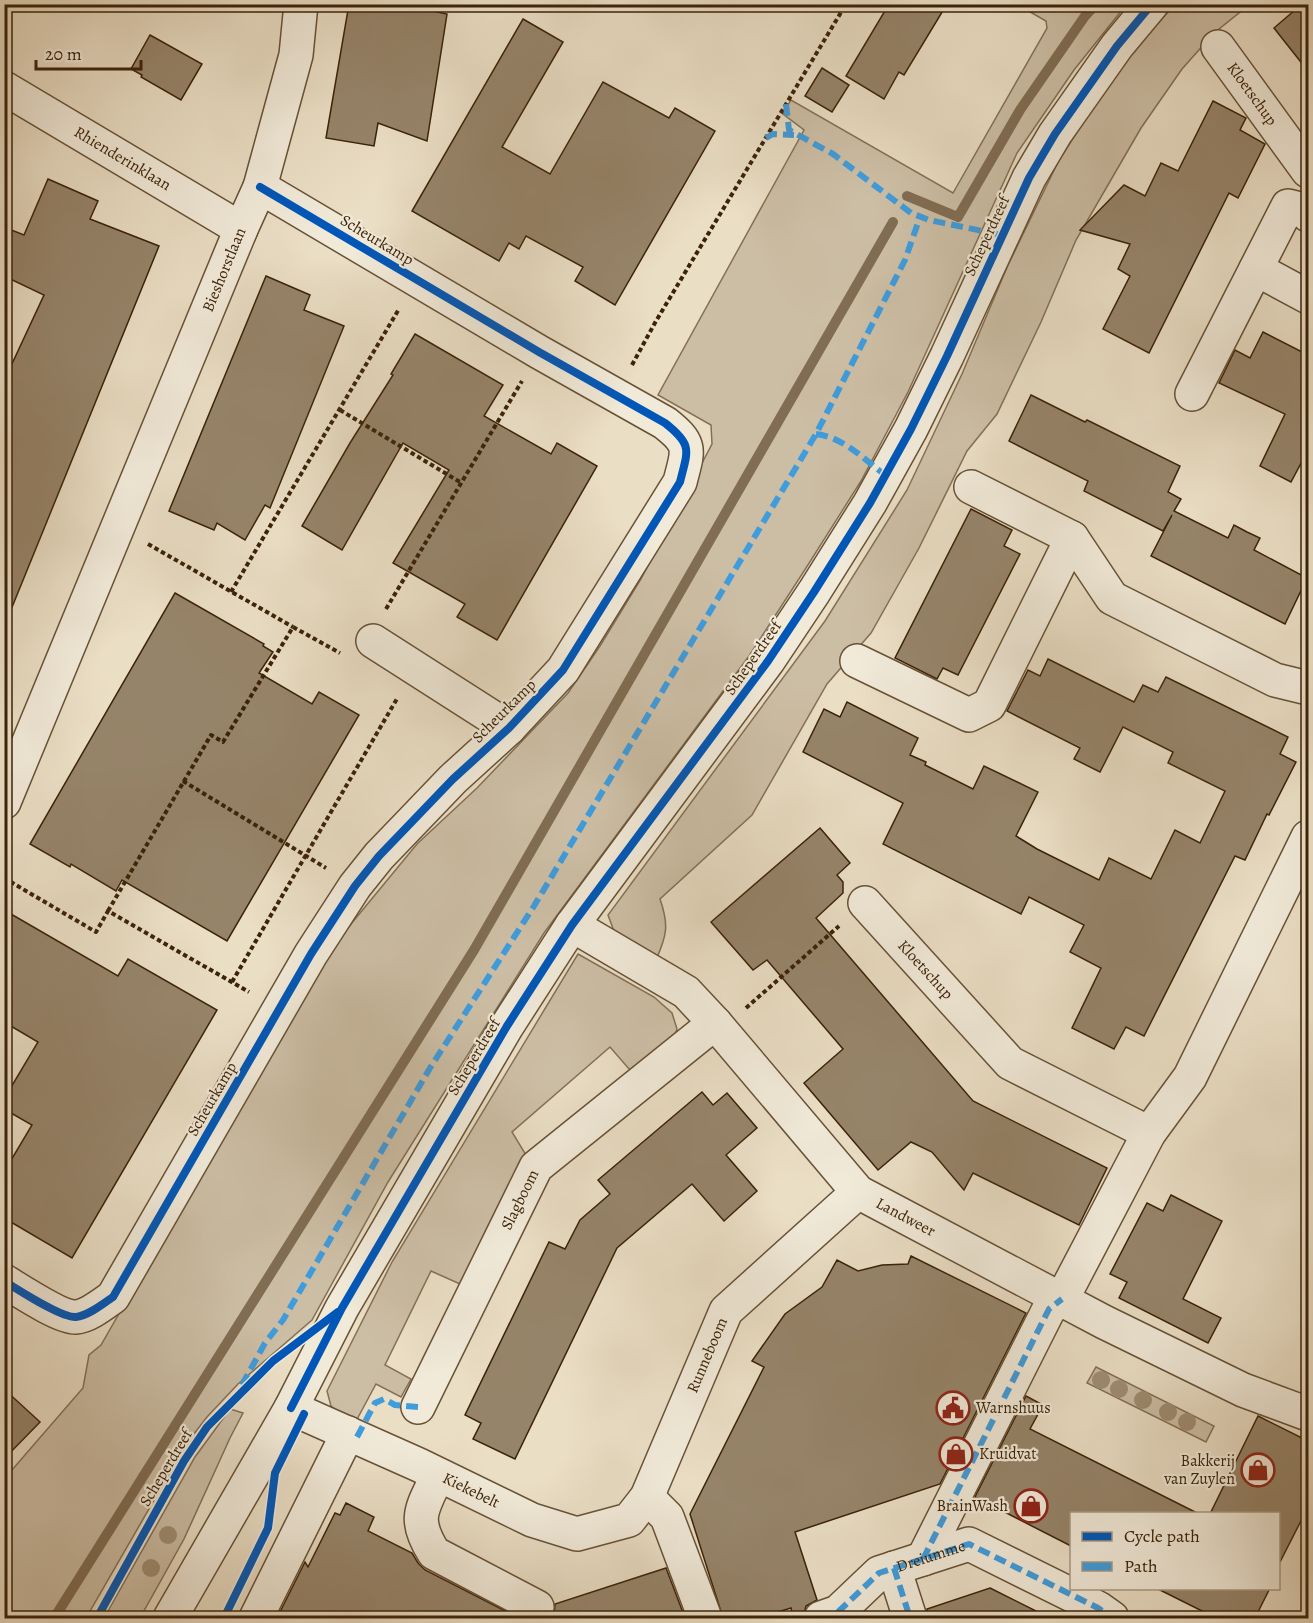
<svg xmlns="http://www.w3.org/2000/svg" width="1313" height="1623" viewBox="0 0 1313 1623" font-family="Alegreya,serif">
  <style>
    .green { fill: #ccbea5; stroke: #847056; stroke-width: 1.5 }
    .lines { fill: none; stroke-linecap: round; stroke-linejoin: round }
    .stream { stroke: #806d53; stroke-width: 10 }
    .building { fill: #96846a; stroke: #3b2308; stroke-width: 1.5 }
    .minor-casing { stroke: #675237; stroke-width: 36 }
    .path { stroke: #3b2308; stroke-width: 4; stroke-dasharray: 4.5 3; stroke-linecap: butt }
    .minor { stroke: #f1ead9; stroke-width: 33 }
    .quiet { stroke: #3f9cdd; stroke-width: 6; stroke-dasharray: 12 6; stroke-linecap: butt }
    .cycleway-casing { stroke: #f1ead9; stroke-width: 11 }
    .cycleway { stroke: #0057b8; stroke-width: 8 }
    .tree { fill: #9e8d72 }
    .labels { text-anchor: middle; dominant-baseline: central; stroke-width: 4.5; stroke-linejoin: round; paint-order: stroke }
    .street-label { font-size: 16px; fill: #3b2308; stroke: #f1ead9 }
    .poi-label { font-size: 16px; fill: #3b2308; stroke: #f1ead9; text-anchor: start }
  </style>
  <rect width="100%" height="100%" fill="#eadec5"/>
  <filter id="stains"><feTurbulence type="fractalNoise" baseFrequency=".00333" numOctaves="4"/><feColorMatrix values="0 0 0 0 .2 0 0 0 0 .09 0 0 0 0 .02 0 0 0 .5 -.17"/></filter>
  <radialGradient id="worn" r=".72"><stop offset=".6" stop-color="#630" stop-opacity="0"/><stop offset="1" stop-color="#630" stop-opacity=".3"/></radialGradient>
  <g class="green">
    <polygon points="1018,5 1126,5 1074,70 1017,153 908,392 861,481 806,568 749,656 544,933 388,1182 312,1320 238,1384 207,1417 187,1443 86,1618 70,1618 63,1613 60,1618 5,1618 5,1478 83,1388 89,1355 101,1345 311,978 351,924 417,844 477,788 568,693 600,646 641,579 712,444 711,425 658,395 804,130 783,114 791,100 953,193 1047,28 1046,21"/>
    <path d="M1175 5H1249L1214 33 1182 69 1141 128 1076 240 1041 322 997 414 967 451 919 548 871 633 827 684 752 815 660 899C669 925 667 935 656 960L615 934 608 915 825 621 907 490 962 374 1008 265 1059 160 1127 55Z"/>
    <polygon points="578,954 654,997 672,1013 677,1029 671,1046 636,1077 610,1047 512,1132 526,1155 460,1284 431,1271 385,1365 411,1379 401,1397 376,1384 355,1423 331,1406 327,1391 392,1262"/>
    <polygon points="1096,1367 1214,1426 1206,1442 1087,1383"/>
    <polygon points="230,1409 243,1413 230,1438 184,1539 140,1618 104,1618 195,1457"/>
  </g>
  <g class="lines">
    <g class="stream">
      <polyline points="907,196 958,217 1020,110 1085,16 1096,4"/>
      <polyline points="58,1612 474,950 893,222"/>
    </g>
  </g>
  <g class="building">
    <polygon points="349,4 398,4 447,14 427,141 378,123 374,146 326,138"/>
    <polygon points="889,4 947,4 904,75 899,72 884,99 846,76"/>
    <polygon points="1302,4 1308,4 1308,71 1274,28"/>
    <polygon points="523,19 563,42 502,147 550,174 603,82 669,118 675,108 715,131 615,305 575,281 583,267 526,236 519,249 509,243 499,261 412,211"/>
    <polygon points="150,35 202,64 181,100 141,77 142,75 131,69"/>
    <polygon points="822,68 849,85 832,112 805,96"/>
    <polygon points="1213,101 1246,118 1240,130 1265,144 1238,198 1229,193 1149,353 1103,329 1130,276 1118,269 1130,244 1080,230 1124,185 1145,196 1161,163 1178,171"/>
    <polygon points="48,179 98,201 90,219 159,246 6,622 4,381 44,295 4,276 4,227 24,235"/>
    <polygon points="266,276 310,295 304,310 344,326 270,508 265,505 245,540 217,523 214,530 169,511"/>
    <polygon points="1263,332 1308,355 1308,450 1291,482 1260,466 1285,414 1219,383 1235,350 1250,358"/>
    <polygon points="415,334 503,385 484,416 551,454 557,443 597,466 497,640 457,617 465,604 393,563 449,470 403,443 342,550 302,526 350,443 393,375 391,374"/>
    <polygon points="1031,395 1085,422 1087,420 1180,466 1168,492 1181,499 1174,511 1228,538 1234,525 1247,532 1260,538 1254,550 1307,578 1285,624 1151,556 1172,515 1163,531 1084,491 1088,481 1009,441"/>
    <polygon points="971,509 1012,530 1004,546 1020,554 958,675 943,668 937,679 895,658"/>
    <polygon points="175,593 264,644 263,646 273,652 259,673 312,704 319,692 359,715 227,941 122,880 116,891 71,864 70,867 30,844"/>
    <polygon points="1048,659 1134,702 1143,685 1158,692 1166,677 1288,737 1280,754 1296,762 1269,815 1267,814 1245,860 1235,856 1144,1036 1126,1027 1114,1049 1072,1028 1101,968 1070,952 1084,925 1029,897 1021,914 883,844 903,803 803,752 824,709 840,717 847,702 918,738 910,755 926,762 925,765 973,789 984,766 1038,792 1016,836 1037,849 1099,880 1109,858 1151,879 1175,830 1200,843 1225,791 1168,763 1173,752 1123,727 1100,772 1074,759 1080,748 1007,711 1028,670 1040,676"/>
    <polygon points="820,828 850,863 837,875 843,882 843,893 816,918 973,1101 1107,1168 1079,1225 973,1173 964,1190 932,1152 911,1142 878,1170 804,1083 843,1049 767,960 753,970 711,922"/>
    <polygon points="4,910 118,976 128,959 217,1010 72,1258 4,1218 4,1172 32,1125 4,1109 4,1099 38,1042 4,1022"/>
    <polygon points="702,1092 713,1105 727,1093 757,1128 726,1155 757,1191 724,1221 692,1184 617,1248 515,1459 473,1439 481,1423 465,1415 549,1242 565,1249 580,1220 610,1194 598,1180"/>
    <polygon points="1171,1195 1222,1221 1183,1299 1221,1318 1208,1343 1119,1298 1127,1282 1110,1274 1147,1203 1163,1211"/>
    <polygon points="911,1256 1026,1313 940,1484 795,1532 817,1600 806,1606 803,1618 793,1618 791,1608 758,1618 723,1618 690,1514 764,1367 752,1361 785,1314 822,1287 837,1260 858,1271 882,1265 908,1264"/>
    <polygon points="4,1389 40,1422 4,1459"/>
    <polygon points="1026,1396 1043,1405 1030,1429 1199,1514 1071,1514 1071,1546 975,1497"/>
    <polygon points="1258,1416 1308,1441 1308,1507 1278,1566 1278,1514 1210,1514"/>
    <polygon points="346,1503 374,1517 368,1531 412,1553 418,1563 425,1570 519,1618 277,1618 305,1562 308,1567 335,1513 340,1515"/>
    <polygon points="666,1568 685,1618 551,1618 554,1615 555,1604"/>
    <polygon points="990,1588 1050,1618 928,1618 927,1609"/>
    <polygon points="1156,1588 1270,1588 1255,1618 1216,1618"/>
  </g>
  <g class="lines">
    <defs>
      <g id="minor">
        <path id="s1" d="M1218 47 1308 171"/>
        <path id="s2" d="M4 88 241 229"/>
        <polyline points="1256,269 1308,297"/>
        <polyline points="1192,394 1288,206 1304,210 1308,215"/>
        <polyline points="971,487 1072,538 1112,598 1275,680 1308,688"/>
        <polyline points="373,641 509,728"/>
        <polyline points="857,661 969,715 989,705 1072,538"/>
        <path id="s3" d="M4 802 241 229 260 187 296 55 301 4"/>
        <path id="s4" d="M865 903 1010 1063 1149 1133"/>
        <path id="s5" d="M572 925 686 992 715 1023 858 1192 1104 1322 1243 1390 1308 1414"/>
        <path d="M4 1281C19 1290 61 1318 76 1317 88 1316 103 1304 113 1297L311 954 355 886 379 856 405 829 453 779 509 728 563 670 680 482C688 450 693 445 665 423L539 352 260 187"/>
        <path id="s6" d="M418 1407 536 1167 715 1023"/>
        <path id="s7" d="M291 1408 419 1465 532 1520 577 1534 629 1520 647 1497 726 1311 858 1192"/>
        <path d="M438 1475C422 1509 412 1518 434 1553L537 1607"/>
        <polyline points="647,1497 667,1517 705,1618"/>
        <polyline points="923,1559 1049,1309 1062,1299 1149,1133 1190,1077 1308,837"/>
        <polyline points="894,1568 910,1618"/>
        <polyline points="170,1618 291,1408 342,1308 507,1026 572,925 768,661 814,592 870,503 911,429 947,356 1029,178 1055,134 1117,46 1152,4"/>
        <polyline points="256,1618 348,1433"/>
        <path id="s8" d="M821 1618 838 1612 879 1573 969 1544 1098 1608 1112 1618"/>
      </g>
    </defs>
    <use href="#minor" class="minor-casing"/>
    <g class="path">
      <polyline points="632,365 656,321 846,4"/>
      <polyline points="340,410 460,482"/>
      <polyline points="148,544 293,627"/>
      <polyline points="231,592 399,309"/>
      <polyline points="386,609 522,381"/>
      <polyline points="183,781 326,868"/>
      <polyline points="4,878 96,932 108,911 249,992"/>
      <polyline points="108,911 211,735 223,742 293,627 340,653"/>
      <polyline points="232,982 398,697"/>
      <polyline points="746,1008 839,926"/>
    </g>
    <use href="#minor" class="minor"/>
    <g class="quiet">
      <polyline points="786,104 789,130 833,154 911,213 929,220 1002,235"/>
      <polyline points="766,138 773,134 794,135"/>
      <path d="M816 434C843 437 864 459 885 475"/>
      <polyline points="242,1385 265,1343 283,1320 430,1068 534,906 816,434 905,260 920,217"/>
      <polyline points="357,1437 375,1403 384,1399 395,1405 418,1407"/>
      <polyline points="923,1559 1049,1309 1062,1299"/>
      <polyline points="894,1568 910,1618"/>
      <polyline points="821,1618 838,1612 879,1573 969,1544 1098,1608 1112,1618"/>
    </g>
    <defs>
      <g id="cycleway">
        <path d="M4 1281C19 1290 61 1318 76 1317 88 1316 103 1304 113 1297L311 954 355 886 379 856 405 829 453 779 509 728 563 670 680 482C688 450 693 445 665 423L539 352 260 187"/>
        <polyline points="291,1408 342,1308 507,1026 572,925 768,661 814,592 870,503 911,429 947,356 1029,178 1055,134 1117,46 1152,4"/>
        <polyline points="97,1618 184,1461 207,1427 273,1361 338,1312"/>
        <polyline points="224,1618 268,1528 275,1473 304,1414"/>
      </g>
    </defs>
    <use href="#cycleway" class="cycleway-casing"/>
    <use href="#cycleway" class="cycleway"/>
  </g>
  <g class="tree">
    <circle cx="1101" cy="1380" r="9"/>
    <circle cx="1119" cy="1389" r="9"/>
    <circle cx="1143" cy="1400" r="9"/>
    <circle cx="1168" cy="1412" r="9"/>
    <circle cx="1187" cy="1422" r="9"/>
    <circle cx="168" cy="1535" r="9"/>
    <circle cx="151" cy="1568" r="9"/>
  </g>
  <defs>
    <symbol id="civic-ring" viewBox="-11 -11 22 22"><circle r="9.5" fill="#f1ead9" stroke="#8f2418" stroke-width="1.5"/><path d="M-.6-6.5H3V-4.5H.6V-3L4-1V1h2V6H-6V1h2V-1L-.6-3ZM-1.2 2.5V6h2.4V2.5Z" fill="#8f2418"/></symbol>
    <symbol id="shop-ring" viewBox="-11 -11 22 22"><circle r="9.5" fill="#f1ead9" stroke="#8f2418" stroke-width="1.5"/><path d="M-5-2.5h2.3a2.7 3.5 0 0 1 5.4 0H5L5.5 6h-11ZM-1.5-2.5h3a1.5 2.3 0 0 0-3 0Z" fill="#8f2418"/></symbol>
  </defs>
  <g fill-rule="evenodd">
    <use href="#civic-ring" x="934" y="1389" width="38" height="38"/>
    <use href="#shop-ring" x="937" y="1435" width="38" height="38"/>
    <use href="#shop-ring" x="1239" y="1451" width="38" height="38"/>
    <use href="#shop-ring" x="1012" y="1487" width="38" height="38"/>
  </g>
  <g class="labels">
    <g class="street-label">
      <text stroke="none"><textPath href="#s1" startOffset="58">Kloetschup</textPath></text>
      <text stroke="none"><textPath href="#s2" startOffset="138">Rhienderinklaan</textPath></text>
      <text transform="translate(987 236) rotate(-65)">Scheperdreef</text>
      <text transform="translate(377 240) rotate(31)">Scheurkamp</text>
      <text stroke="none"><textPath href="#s3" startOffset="576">Bieshorstlaan</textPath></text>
      <text transform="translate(753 658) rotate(-55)">Scheperdreef</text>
      <text transform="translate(504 711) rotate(-45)">Scheurkamp</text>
      <text stroke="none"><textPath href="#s4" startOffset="90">Kloetschup</textPath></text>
      <text transform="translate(474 1057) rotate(-59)">Scheperdreef</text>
      <text transform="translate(212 1099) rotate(-60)">Scheurkamp</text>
      <text stroke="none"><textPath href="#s6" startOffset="231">Slagboom</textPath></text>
      <text stroke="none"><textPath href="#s5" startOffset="450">Landweer</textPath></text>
      <text stroke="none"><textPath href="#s7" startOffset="550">Runneboom</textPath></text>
      <text transform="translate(166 1468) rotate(-59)">Scheperdreef</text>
      <text stroke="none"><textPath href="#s7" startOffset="198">Kiekebelt</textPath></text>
      <text stroke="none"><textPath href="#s8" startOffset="129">Dreiumme</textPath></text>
    </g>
    <g class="poi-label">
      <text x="976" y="1408">Warnshuus</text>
      <text x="979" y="1454">Kruidvat</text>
      <text x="1235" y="1461" text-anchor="end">Bakkerij<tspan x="1235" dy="18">van Zuylen</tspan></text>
      <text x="1008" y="1506" text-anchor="end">BrainWash</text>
    </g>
  </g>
  <rect width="1313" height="1623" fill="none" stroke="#eadec5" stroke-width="24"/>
  <rect x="6" y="6" width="1301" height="1611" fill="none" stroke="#3b2308" stroke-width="3"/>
  <rect x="12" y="12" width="1289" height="1599" fill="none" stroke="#3b2308" stroke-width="1.5"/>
  <rect x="1070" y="1512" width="210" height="78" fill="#f1ead9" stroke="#a89a85" stroke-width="1.5"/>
  <rect x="1082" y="1532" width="30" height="9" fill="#0057b8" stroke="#a89a85" stroke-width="1.5"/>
  <text x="1124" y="1542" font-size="18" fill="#3b2308">Cycle path</text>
  <rect x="1082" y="1562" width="30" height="9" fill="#3f9cdd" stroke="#a89a85" stroke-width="1.5"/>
  <text x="1124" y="1572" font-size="18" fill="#3b2308">Path</text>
  <path d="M36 60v9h105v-9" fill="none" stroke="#3b2308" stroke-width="3"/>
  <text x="45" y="60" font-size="18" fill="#3b2308" stroke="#f1ead9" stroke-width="4.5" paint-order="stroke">20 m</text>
  <rect width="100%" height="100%" filter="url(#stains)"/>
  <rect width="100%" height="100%" fill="url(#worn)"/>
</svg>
